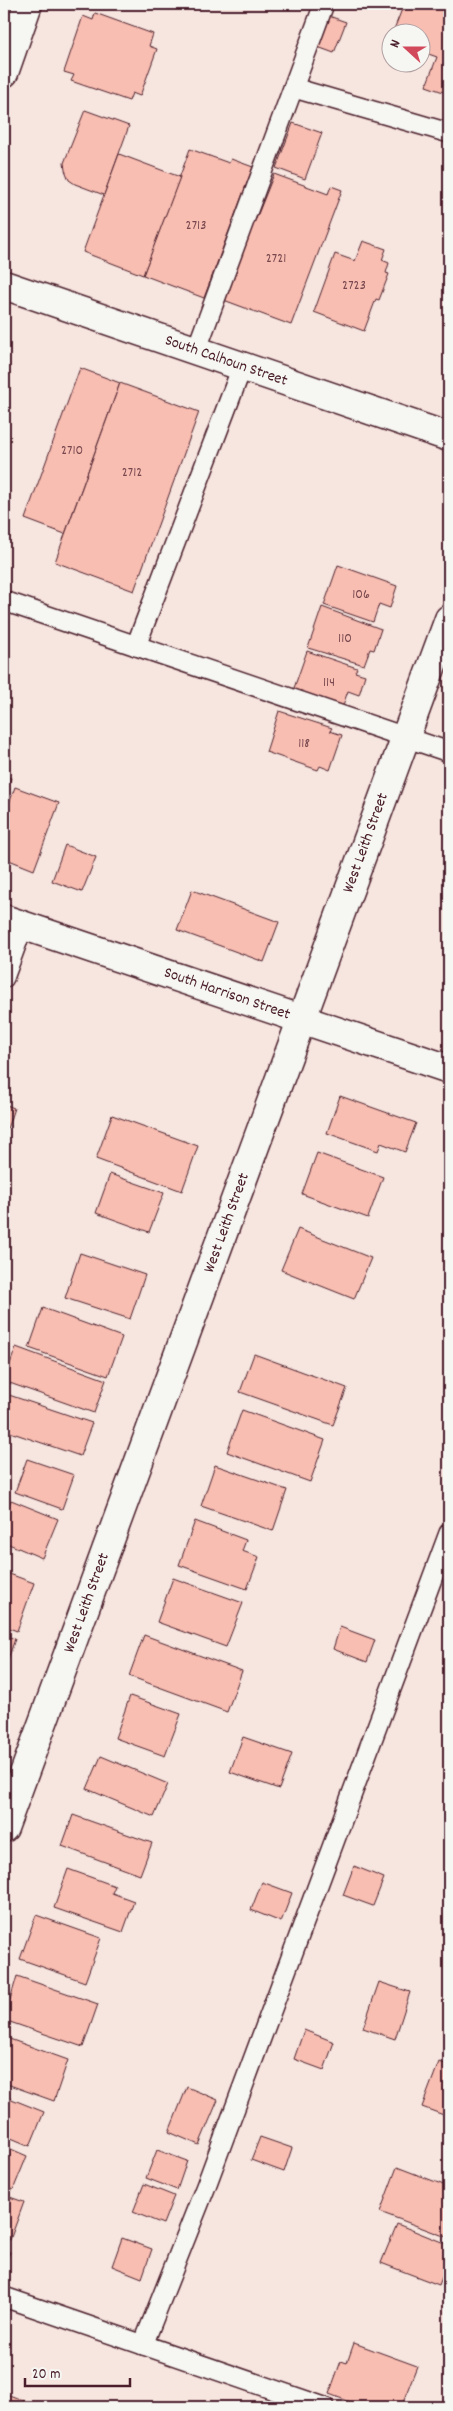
<svg xmlns="http://www.w3.org/2000/svg" width="453" height="2411" viewBox="0 0 453 2411" font-family="Dekko,sans-serif">
  <style>
    .building { fill: #f9beb2; stroke: #4a1f2b }
    .lines { fill: none; stroke-linecap: round; stroke-linejoin: round }
    .service-casing { stroke: #4a1f2b; stroke-width: 22 }
    .minor-casing { stroke: #4a1f2b; stroke-width: 31 }
    .tertiary-casing { stroke: #4a1f2b; stroke-width: 31 }
    .service { stroke: #f6f6f2; stroke-width: 19 }
    .minor { stroke: #f6f6f2; stroke-width: 28 }
    .tertiary { stroke: #f6f6f2; stroke-width: 28 }
    .labels { text-anchor: middle; dominant-baseline: central; stroke-width: 4; stroke-linejoin: round; paint-order: stroke }
    .number-label { font-size: 14px; fill: #76474d }
    .street-label { font-size: 16px; fill: #4a1f2b; stroke: #f6f6f2 }
  </style>
  <rect width="100%" height="100%" fill="#f7e5df"/>
  <filter id="ink" filterUnits="userSpaceOnUse"><feTurbulence type="fractalNoise" baseFrequency=".02" numOctaves="2"/><feDisplacementMap in="SourceGraphic" scale="10" xChannelSelector="R" yChannelSelector="G"/><feConvolveMatrix kernelMatrix="1 2 1 2 8 2 1 2 1" color-interpolation-filters="sRGB"/></filter>
  <g filter="url(#ink)">
    <g class="building">
      <polygon points="404,4 449,4 449,94 426,86 437,57 420,51 420,32 393,32"/>
      <polygon points="95,13 153,34 149,46 157,49 140,96 132,93 129,101 71,81 74,75 64,72 83,16 93,20"/>
      <polygon points="326,15 346,22 334,53 315,46"/>
      <polygon points="85,110 129,126 104,195 75,184 69,180 65,170 64,163"/>
      <polygon points="293,123 322,133 305,179 276,168"/>
      <polygon points="190,149 229,163 231,159 253,167 204,298 143,275"/>
      <polygon points="119,154 180,177 143,275 83,252"/>
      <polygon points="274,174 328,194 331,186 342,190 291,325 221,299 252,217 256,219"/>
      <polygon points="363,241 386,249 382,260 389,263 386,273 389,274 379,300 376,299 364,331 314,312 335,254 355,261"/>
      <polygon points="80,368 120,383 65,534 25,519"/>
      <polygon points="120,383 199,412 134,591 55,562"/>
      <polygon points="338,565 397,586 390,608 379,604 373,622 324,605"/>
      <polygon points="322,607 381,629 374,650 370,649 364,665 308,648"/>
      <polygon points="307,651 357,668 355,672 365,675 359,695 348,691 342,708 293,691"/>
      <polygon points="279,711 332,728 330,731 342,735 330,770 320,766 318,770 266,752"/>
      <polygon points="4,776 11,778 4,798"/>
      <polygon points="15,787 59,803 34,870 4,858 4,818"/>
      <polygon points="65,845 96,857 82,892 52,881"/>
      <polygon points="192,890 279,922 264,962 177,930"/>
      <polygon points="340,1096 416,1123 405,1152 381,1143 378,1151 327,1133"/>
      <polygon points="4,1104 14,1108 7,1129 4,1128"/>
      <polygon points="112,1115 198,1146 182,1191 96,1159"/>
      <polygon points="317,1153 383,1177 368,1218 302,1194"/>
      <polygon points="110,1174 164,1193 149,1232 96,1213"/>
      <polygon points="298,1229 371,1258 354,1299 281,1270"/>
      <polygon points="80,1253 145,1275 130,1319 65,1298"/>
      <polygon points="43,1308 122,1337 108,1376 29,1348"/>
      <polygon points="16,1347 106,1380 94,1413 4,1381"/>
      <polygon points="254,1354 347,1388 333,1425 240,1392"/>
      <polygon points="6,1394 92,1423 80,1456 4,1430 4,1402"/>
      <polygon points="242,1410 325,1440 310,1482 227,1452"/>
      <polygon points="27,1459 74,1475 62,1509 15,1492"/>
      <polygon points="215,1465 287,1490 273,1531 201,1506"/>
      <polygon points="11,1500 58,1519 42,1558 4,1542 4,1517"/>
      <polygon points="195,1521 246,1540 242,1551 259,1557 247,1589 179,1565"/>
      <polygon points="4,1572 34,1583 17,1631 4,1626"/>
      <polygon points="173,1578 243,1603 226,1647 157,1622"/>
      <polygon points="340,1627 375,1640 367,1662 333,1649"/>
      <polygon points="4,1635 15,1639 4,1670"/>
      <polygon points="144,1635 242,1671 227,1712 129,1676"/>
      <polygon points="130,1696 181,1714 165,1756 115,1738"/>
      <polygon points="243,1737 292,1754 279,1789 230,1772"/>
      <polygon points="101,1756 168,1784 154,1817 87,1789"/>
      <polygon points="73,1815 152,1843 140,1875 62,1846"/>
      <polygon points="354,1866 384,1878 373,1906 343,1895"/>
      <polygon points="68,1869 115,1886 112,1893 134,1901 123,1932 54,1908"/>
      <polygon points="262,1882 292,1893 281,1922 251,1910"/>
      <polygon points="36,1915 101,1938 85,1982 20,1959"/>
      <polygon points="17,1976 98,2004 83,2047 4,2020"/>
      <polygon points="379,1982 410,1992 395,2039 363,2028"/>
      <polygon points="304,2030 334,2042 324,2070 294,2059"/>
      <polygon points="4,2037 68,2060 54,2101 4,2083"/>
      <polygon points="439,2062 449,2065 449,2117 422,2107"/>
      <polygon points="187,2087 218,2100 199,2145 169,2132"/>
      <polygon points="4,2096 44,2112 30,2146 4,2135"/>
      <polygon points="260,2137 292,2148 284,2172 251,2160"/>
      <polygon points="4,2146 27,2156 13,2190 4,2186"/>
      <polygon points="157,2150 187,2161 177,2190 146,2178"/>
      <polygon points="397,2167 449,2187 449,2238 380,2212"/>
      <polygon points="144,2184 174,2196 163,2224 133,2212"/>
      <polygon points="4,2195 24,2202 10,2240 4,2238"/>
      <polygon points="397,2224 449,2245 449,2259 439,2285 381,2263"/>
      <polygon points="122,2238 152,2249 142,2278 112,2266"/>
      <polygon points="4,2250 10,2252 4,2270"/>
      <polygon points="354,2343 417,2366 401,2407 364,2407 329,2394 341,2361 347,2363"/>
      <polygon points="4,2393 30,2403 29,2407 4,2407"/>
    </g>
    <g class="lines">
      <defs>
        <g id="service">
          <polyline points="294,88 449,133"/>
          <polyline points="196,351 324,4"/>
          <polyline points="4,601 449,752"/>
          <polyline points="136,646 242,367"/>
          <polyline points="4,978 23,926"/>
          <polyline points="4,2297 324,2407"/>
          <polyline points="143,2345 206,2186 449,1533"/>
        </g>
        <g id="minor">
          <polyline points="4,919 449,1069"/>
          <polyline points="4,1828 449,619"/>
        </g>
        <g id="tertiary">
          <polyline points="4,73 28,4"/>
          <polyline points="4,285 449,437"/>
        </g>
      </defs>
      <use href="#service" class="service-casing"/>
      <use href="#minor" class="minor-casing"/>
      <use href="#tertiary" class="tertiary-casing"/>
      <use href="#service" class="service"/>
      <use href="#minor" class="minor"/>
      <use href="#tertiary" class="tertiary"/>
    </g>
  </g>
  <g class="labels">
    <g class="number-label">
      <text x="196" y="226">2713</text>
      <text x="276" y="259">2721</text>
      <text x="354" y="286">2723</text>
      <text x="72" y="451">2710</text>
      <text x="132" y="473">2712</text>
      <text x="361" y="595">106</text>
      <text x="345" y="639">110</text>
      <text x="329" y="683">114</text>
      <text x="304" y="744">118</text>
    </g>
    <g class="street-label">
      <text transform="translate(226 361) rotate(19)">South Calhoun Street</text>
      <text transform="translate(366 843) rotate(-70)">West Leith Street</text>
      <text transform="translate(227 994) rotate(19)">South Harrison Street</text>
      <text transform="translate(227 1223) rotate(-70)">West Leith Street</text>
      <text transform="translate(87 1603) rotate(-70)">West Leith Street</text>
    </g>
  </g>
  <rect width="453" height="2411" fill="none" stroke="#f6f6f2" stroke-width="20"/>
  <rect x="10" y="10" width="433" height="2391" fill="none" stroke="#4a1f2b" stroke-width="2" filter="url(#ink)"/>
  <g transform="translate(406 48) rotate(291)"><circle r="24" fill="#f6f6f2" stroke="#b1a0a2"/>
  <path d="M0-4L9 19L0 12L-9 19Z" fill="#d1495b"/>
  <text y="-8" font-size="14" font-weight="bold" text-anchor="middle" fill="#4a1f2b">N</text>
  </g>
  <path d="M25 2378v8h105v-8" fill="none" stroke="#4a1f2b" stroke-width="2.5"/>
  <text x="32" y="2378" font-size="15" fill="#4a1f2b" stroke="#f6f6f2" stroke-width="4" paint-order="stroke">20 m</text>
</svg>
